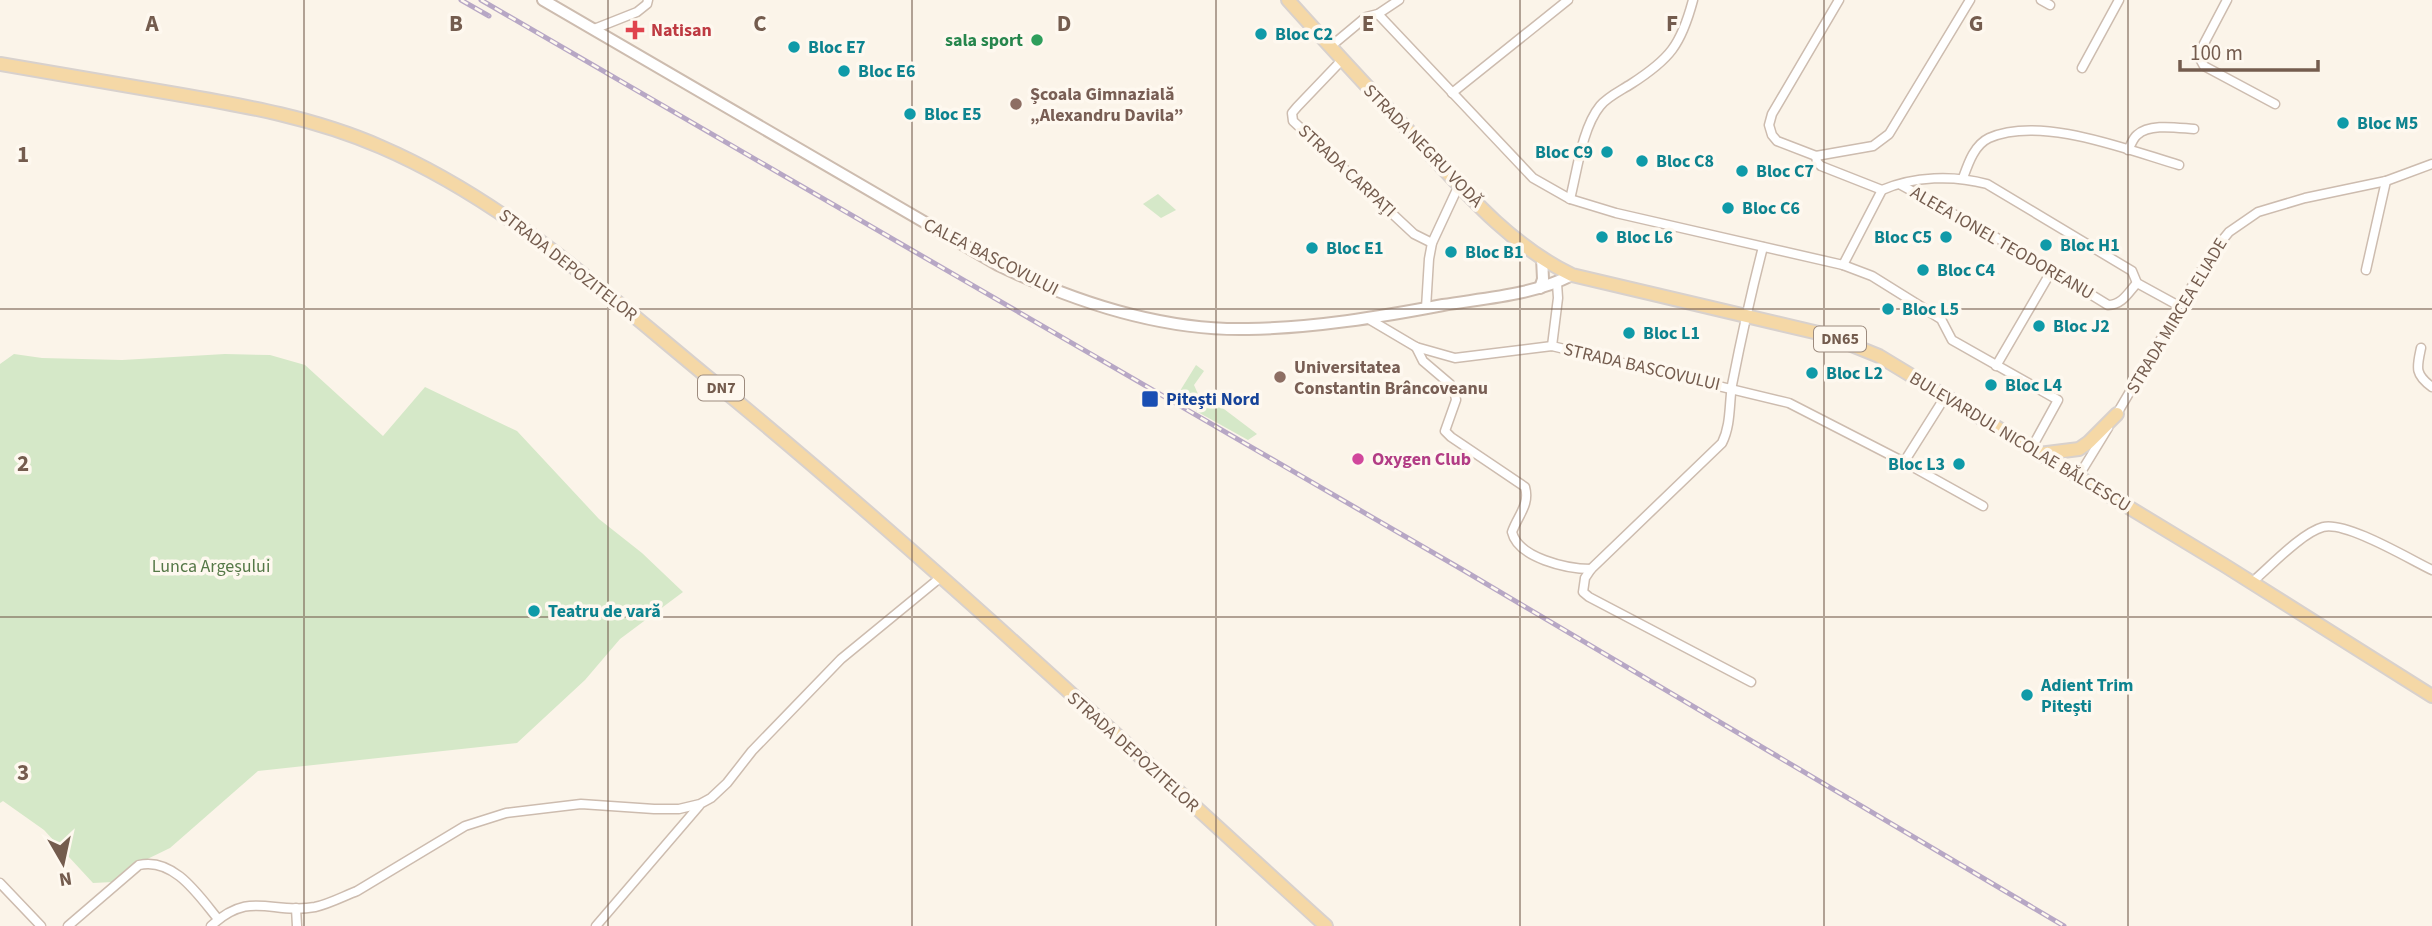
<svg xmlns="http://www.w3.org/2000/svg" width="2432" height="926" viewBox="0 0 2432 926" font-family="'Source Sans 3',sans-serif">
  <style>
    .green { fill: #d5e8c8 }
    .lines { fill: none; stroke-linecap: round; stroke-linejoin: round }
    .minor-casing { stroke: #cdbcaf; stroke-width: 11 }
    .tertiary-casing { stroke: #cdbcaf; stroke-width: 14 }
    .primary-casing { stroke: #d8d1cd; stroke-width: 16 }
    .minor { stroke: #fff; stroke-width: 8 }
    .tertiary { stroke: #fff; stroke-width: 10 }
    .primary { stroke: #f5d8a6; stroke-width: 12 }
    .rail-casing { stroke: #b7a7c5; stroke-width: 5 }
    .rail { stroke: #fef8ef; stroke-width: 2.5; stroke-dasharray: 8; stroke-linecap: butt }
    .grid { fill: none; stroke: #745c4e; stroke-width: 2; stroke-opacity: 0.55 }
    .health-dot { fill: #e0444e; stroke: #fef8ef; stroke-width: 2.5 }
    .culture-dot { fill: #0f9aa8; stroke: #fef8ef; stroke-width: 2.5 }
    .leisure-dot { fill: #2e9e5b; stroke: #fef8ef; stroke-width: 2.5 }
    .education-dot { fill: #8d6e63; stroke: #fef8ef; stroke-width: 2.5 }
    .transit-dot { fill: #1a4fb4; stroke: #fef8ef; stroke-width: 2.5 }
    .hotel-dot { fill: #d1479c; stroke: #fef8ef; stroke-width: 2.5 }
    .labels { text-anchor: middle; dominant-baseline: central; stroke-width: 7; stroke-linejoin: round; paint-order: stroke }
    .shield { fill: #fef8ef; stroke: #9d8b7e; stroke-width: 2 }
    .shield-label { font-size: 16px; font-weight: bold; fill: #745c4e }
    .health-label { font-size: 18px; font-weight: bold; fill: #be3a42; stroke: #fef8ef; text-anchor: start }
    .culture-label { font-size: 18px; font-weight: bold; fill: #0d838f; stroke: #fef8ef; text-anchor: start }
    .leisure-label { font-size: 18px; font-weight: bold; fill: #27864d; stroke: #fef8ef; text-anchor: end }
    .education-label { font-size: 18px; font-weight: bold; fill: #785e54; stroke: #fef8ef; text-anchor: start }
    .street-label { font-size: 18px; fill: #745c4e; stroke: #fef8ef }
    .transit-label { font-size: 18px; font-weight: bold; fill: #164399; stroke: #fef8ef; text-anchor: start }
    .hotel-label { font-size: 18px; font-weight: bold; fill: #b23c85; stroke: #fef8ef; text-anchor: start }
    .park-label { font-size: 18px; fill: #557847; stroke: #fef8ef }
    .grid-label { font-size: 23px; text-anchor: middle; font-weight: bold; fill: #745c4e; stroke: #fef8ef; stroke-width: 7; stroke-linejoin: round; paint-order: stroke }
  </style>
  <rect width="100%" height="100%" fill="#fbf4e9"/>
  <g class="green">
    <polygon points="1158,194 1176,210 1161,218 1143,204"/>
    <polygon points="14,354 42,358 122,360 225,354 270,355 305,365 383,436 425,387 517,431 599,519 642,553 683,592 620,639 585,680 517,743 258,771 170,848 137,864 113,882 93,883 44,830 3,801 0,803 0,364"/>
    <polygon points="1196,365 1204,371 1194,385 1198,394 1220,406 1257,434 1248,440 1196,411 1196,404 1188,405 1175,399"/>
  </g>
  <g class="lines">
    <defs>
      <g id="minor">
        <polyline points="1839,0 1772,114 1769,125 1772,135 1777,141 1816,156 1873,146 1889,134 1970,0"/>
        <polyline points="2041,0 2050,5"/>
        <polyline points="2227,0 2198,55 2204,66 2275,104"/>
        <polyline points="1378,14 1399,0"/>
        <polyline points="594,29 637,12 647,4 648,0"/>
        <polyline points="1330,47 1366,17 1378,14 1533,178 1570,199 1616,213 1843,265 1872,276 1941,319 1952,340 2058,400 2031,449"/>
        <polyline points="1342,60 1297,107 1292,113 1293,121 1414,234 1432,243"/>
        <polyline points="2082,68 2119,0"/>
        <polyline points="1452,93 1568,0"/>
        <path d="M2128 150C2131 145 2133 138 2137 135 2150 123 2178 128 2194 129"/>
        <polyline points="1816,156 1817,162 1821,166 1882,190"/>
        <path d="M1963 178C1968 164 1974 145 1989 138 2040 115 2128 150 2179 165"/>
        <path d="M1901 185 2017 249 2108 305C2122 305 2128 293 2137 283"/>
        <path d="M1570 199C1577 172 1582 128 1600 106 1607 97 1620 91 1631 84 1670 59 1681 45 1693 0"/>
        <path d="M1843 265 1882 190C1914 176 1954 175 1987 184L2132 271 2137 283 2179 306"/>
        <polyline points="2366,270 2386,181"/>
        <polyline points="1426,308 1429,259 1432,243 1459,185"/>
        <polyline points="1367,318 1416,347 1455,358 1552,346 1789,403 1904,462 1983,506"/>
        <polyline points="1552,346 1558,298 1557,283"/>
        <path d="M1416 347 1423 361 1450 384 1455 394 1456 400 1445 431 1451 437 1525 487C1530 505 1518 515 1512 532 1518 558 1567 569 1591 569"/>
        <path d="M2421 348C2417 367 2414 374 2432 387"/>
        <polyline points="1996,366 2052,270"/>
        <polyline points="2115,417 2211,254 2229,232 2258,212 2305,198 2386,181 2432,164"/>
        <polyline points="1904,462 1945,397"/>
        <polyline points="2078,477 2108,428"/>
        <path d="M2251 583C2269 568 2301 533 2323 527 2346 521 2409 559 2432 570"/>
        <path d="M1751 682 1589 597 1583 592 1585 578 1591 569 1722 443C1731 425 1729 405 1732 385 1741 339 1751 293 1763 247"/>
        <polyline points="0,883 41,926"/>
        <polyline points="296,908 297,926"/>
        <path d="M68 926 139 865C174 857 199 896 218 919"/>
        <path d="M211 926C251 889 271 915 315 907 329 904 344 896 357 891L465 826 506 813 581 804 654 809H679L700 804 711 798 727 783 752 751 841 659 941 577"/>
        <polyline points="596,926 699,806"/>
      </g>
      <g id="tertiary">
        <path d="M543 0 998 265C1075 302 1161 331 1248 329 1313 328 1380 317 1443 305 1486 298 1533 295 1572 275"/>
        <polyline points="1540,288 1543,279 1542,258"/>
      </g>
      <g id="primary">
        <path d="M1288 0C1331 48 1375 95 1419 142 1464 191 1511 246 1572 275L1827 335 1879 356 2224 565 2432 696"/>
        <path d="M0 64C59 74 118 84 176 94 246 106 315 118 381 147 504 200 603 291 705 375 919 550 1121 740 1326 926"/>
        <polyline points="2039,454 2079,449 2089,442 2117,414"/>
      </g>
    </defs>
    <use href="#minor" class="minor-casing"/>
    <use href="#tertiary" class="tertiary-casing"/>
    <use href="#primary" class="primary-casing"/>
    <use href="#minor" class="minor"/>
    <use href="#tertiary" class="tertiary"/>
    <use href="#primary" class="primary"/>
    <defs>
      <g id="rail">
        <polyline points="461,0 489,16"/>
        <polyline points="481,0 1463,570 2064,926"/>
      </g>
    </defs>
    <use href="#rail" class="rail-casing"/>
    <use href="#rail" class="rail"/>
  </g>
  <path class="grid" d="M304 0V926M608 0V926M912 0V926M1216 0V926M1520 0V926M1824 0V926M2128 0V926M0 309H2432M0 617H2432"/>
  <path class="health-dot" d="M631.5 19.5h7v7h7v7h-7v7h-7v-7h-7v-7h7z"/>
  <g class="culture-dot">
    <circle cx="1261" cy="34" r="7"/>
    <circle cx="794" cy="47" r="7"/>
    <circle cx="844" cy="71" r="7"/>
    <circle cx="910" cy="114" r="7"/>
    <circle cx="2343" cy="123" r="7"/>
    <circle cx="1607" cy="152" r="7"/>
    <circle cx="1642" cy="161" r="7"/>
    <circle cx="1742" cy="171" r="7"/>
    <circle cx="1728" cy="208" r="7"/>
    <circle cx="1602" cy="237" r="7"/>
    <circle cx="1946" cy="237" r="7"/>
    <circle cx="2046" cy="245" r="7"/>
    <circle cx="1312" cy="248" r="7"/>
    <circle cx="1451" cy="252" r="7"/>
    <circle cx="1923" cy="270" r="7"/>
    <circle cx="1888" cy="309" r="7"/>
    <circle cx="2039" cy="326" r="7"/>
    <circle cx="1629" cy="333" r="7"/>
    <circle cx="1812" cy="373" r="7"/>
    <circle cx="1991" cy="385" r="7"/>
    <circle cx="1959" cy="464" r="7"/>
    <circle cx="534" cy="611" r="7"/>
    <circle cx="2027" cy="695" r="7"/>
  </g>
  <circle class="leisure-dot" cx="1037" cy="40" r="7"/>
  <g class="education-dot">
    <circle cx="1016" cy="104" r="7"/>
    <circle cx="1280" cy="377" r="7"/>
  </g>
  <rect class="transit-dot" x="1141" y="390" width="18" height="18" rx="3.5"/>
  <circle class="hotel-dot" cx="1358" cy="459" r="7"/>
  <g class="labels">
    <g class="shield">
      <rect x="1814" y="326.5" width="52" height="25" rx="5"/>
      <rect x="698" y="375.5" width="46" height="25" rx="5"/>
    </g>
    <g class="shield-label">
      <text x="1840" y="339">DN65</text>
      <text x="721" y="388">DN7</text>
    </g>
    <g class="health-label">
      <text x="651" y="30">Natisan</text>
    </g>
    <g class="culture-label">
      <text x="1275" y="34">Bloc C2</text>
      <text x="808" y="47">Bloc E7</text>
      <text x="858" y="71">Bloc E6</text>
      <text x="924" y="114">Bloc E5</text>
      <text x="2357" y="123">Bloc M5</text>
      <text x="1593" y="152" text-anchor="end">Bloc C9</text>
      <text x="1656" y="161">Bloc C8</text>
      <text x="1756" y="171">Bloc C7</text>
      <text x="1742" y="208">Bloc C6</text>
      <text x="1616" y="237">Bloc L6</text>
      <text x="1932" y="237" text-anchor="end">Bloc C5</text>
      <text x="2060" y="245">Bloc H1</text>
      <text x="1326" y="248">Bloc E1</text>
      <text x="1465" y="252">Bloc B1</text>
      <text x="1937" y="270">Bloc C4</text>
      <text x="1902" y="309">Bloc L5</text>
      <text x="2053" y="326">Bloc J2</text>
      <text x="1643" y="333">Bloc L1</text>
      <text x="1826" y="373">Bloc L2</text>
      <text x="2005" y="385">Bloc L4</text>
      <text x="1945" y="464" text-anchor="end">Bloc L3</text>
      <text x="548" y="611">Teatru de vară</text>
      <text x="2041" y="685">Adient Trim<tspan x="2041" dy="21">Pitești</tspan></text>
    </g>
    <g class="leisure-label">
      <text x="1023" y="40">sala sport</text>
    </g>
    <g class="education-label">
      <text x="1030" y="94">Școala Gimnazială<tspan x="1030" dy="21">„Alexandru Davila”</tspan></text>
      <text x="1294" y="367">Universitatea<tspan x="1294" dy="21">Constantin Brâncoveanu</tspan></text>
    </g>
    <g class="street-label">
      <text transform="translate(1423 146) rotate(46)">STRADA NEGRU VODĂ</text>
      <text transform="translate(1347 171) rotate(43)">STRADA CARPAȚI</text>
      <text transform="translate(2002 243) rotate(30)">ALEEA IONEL TEODOREANU</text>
      <text transform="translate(991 257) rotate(27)">CALEA BASCOVULUI</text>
      <text transform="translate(568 265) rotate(38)">STRADA DEPOZITELOR</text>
      <text transform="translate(2177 316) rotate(-59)">STRADA MIRCEA ELIADE</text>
      <text transform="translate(1642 367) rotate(13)">STRADA BASCOVULUI</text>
      <text transform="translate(2020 442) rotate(31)">BULEVARDUL NICOLAE BĂLCESCU</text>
      <text transform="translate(1133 752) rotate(42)">STRADA DEPOZITELOR</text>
    </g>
    <g class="transit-label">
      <text x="1166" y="399">Pitești Nord</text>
    </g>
    <g class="hotel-label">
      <text x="1372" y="459">Oxygen Club</text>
    </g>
    <g class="park-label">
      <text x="211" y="566">Lunca Argeșului</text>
    </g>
  </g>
  <g class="grid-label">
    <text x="152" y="31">A</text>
    <text x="456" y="31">B</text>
    <text x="760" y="31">C</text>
    <text x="1064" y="31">D</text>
    <text x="1368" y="31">E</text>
    <text x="1672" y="31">F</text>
    <text x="1976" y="31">G</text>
    <text x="23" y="162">1</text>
    <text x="23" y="471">2</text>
    <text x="23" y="780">3</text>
  </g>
  <g transform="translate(63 863) rotate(171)" stroke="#fef8ef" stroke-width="5" paint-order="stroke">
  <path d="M0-5L12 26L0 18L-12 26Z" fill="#745c4e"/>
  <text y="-10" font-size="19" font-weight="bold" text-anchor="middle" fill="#745c4e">N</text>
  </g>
  <path d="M2180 60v10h138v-10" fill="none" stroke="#745c4e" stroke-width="3.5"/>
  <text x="2190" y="60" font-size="21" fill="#745c4e" stroke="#fef8ef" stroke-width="5" paint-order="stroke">100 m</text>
</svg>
